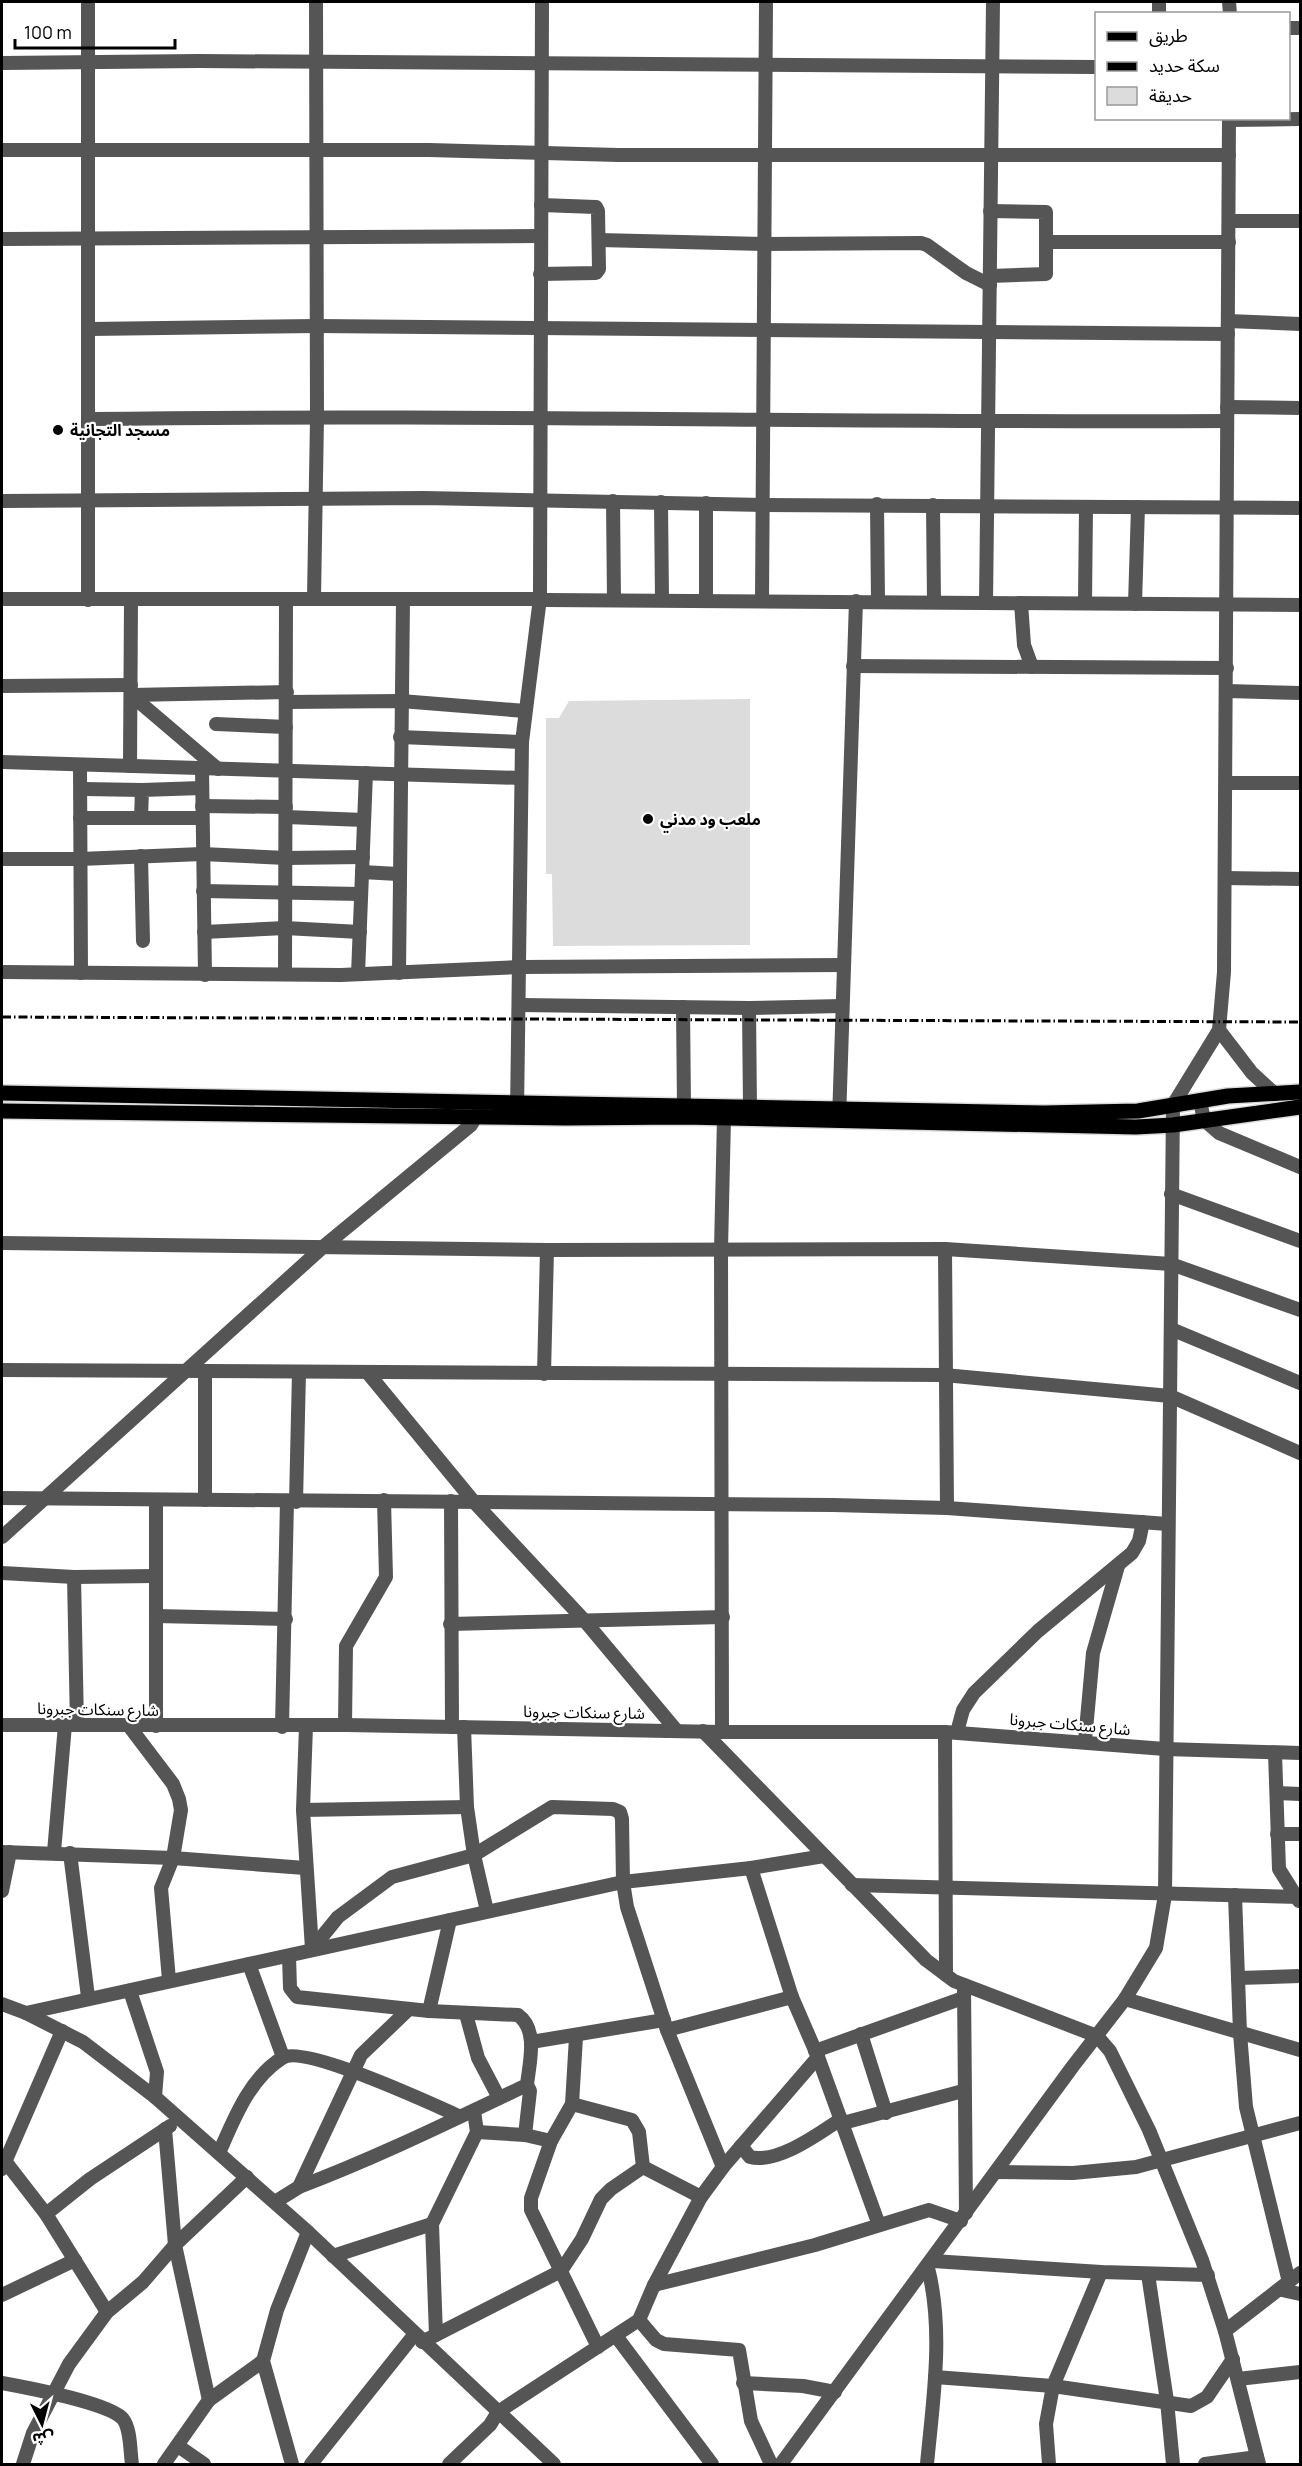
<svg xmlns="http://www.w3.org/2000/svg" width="1302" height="2466" viewBox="0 0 1302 2466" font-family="Manrope,'Noto Sans Arabic',sans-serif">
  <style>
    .green { fill: #dcdcdc }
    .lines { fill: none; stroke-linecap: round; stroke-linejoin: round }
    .major-casing { stroke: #dbdbdb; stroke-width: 18 }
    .minor { stroke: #555; stroke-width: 14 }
    .major { stroke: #000; stroke-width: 15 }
    .rail { stroke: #000; stroke-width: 3; stroke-dasharray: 9 3 1.5 3; stroke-linecap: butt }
    .poi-dot { fill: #000; stroke: #fff; stroke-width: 2 }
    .labels { text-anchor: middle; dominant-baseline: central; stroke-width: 4.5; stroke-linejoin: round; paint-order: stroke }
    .poi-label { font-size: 16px; font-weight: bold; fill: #000; stroke: #fff; text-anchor: start }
    .street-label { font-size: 16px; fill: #000; stroke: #fff }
  </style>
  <rect width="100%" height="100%" fill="#fff"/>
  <polygon class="green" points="750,699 750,945 553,946 552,874 546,874 546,718 559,718 569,701"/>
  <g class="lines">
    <defs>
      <g id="major">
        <polyline points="2,1093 1044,1113 1138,1111 1228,1096 1300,1092"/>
        <polyline points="2,1111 565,1118 684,1117 1136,1127 1173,1125 1300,1107"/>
      </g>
    </defs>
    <use href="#major" class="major-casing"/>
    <g class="minor">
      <polyline points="88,2 88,600"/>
      <polyline points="1159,2 1159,14"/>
      <polyline points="1229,2 1230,14"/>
      <polyline points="1288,28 1300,28"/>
      <polyline points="2,63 199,61 1096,67"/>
      <polyline points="1229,120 1300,119"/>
      <polyline points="2,150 429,150 618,155 1229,155"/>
      <polyline points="990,211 1046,212 1046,274 990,276"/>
      <polyline points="1229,221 1300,221"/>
      <polyline points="2,239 541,236"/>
      <polyline points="599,240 764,244 921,243 927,245 966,273 990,285"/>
      <polyline points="1048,242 1229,242"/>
      <polyline points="540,274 596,273 599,269 598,211 596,207 541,205"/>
      <polyline points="1228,321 1300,324"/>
      <polyline points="90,329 317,326 1228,334"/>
      <polyline points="1227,407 1300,408"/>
      <path d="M89 419C468 414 847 423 1226 421"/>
      <polyline points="2,501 424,498 764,505 1300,508"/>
      <polyline points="613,501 614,600"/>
      <polyline points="661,502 662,600"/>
      <polyline points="877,504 878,601"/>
      <polyline points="933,505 934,602"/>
      <polyline points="540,593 542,2"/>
      <polyline points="2,599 533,599"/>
      <polyline points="314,599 317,418 316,2"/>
      <polyline points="546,600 1300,605"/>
      <polyline points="706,601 706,503"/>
      <polyline points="762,601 766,2"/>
      <polyline points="986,603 993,2"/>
      <polyline points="1021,603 1024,645 1032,667"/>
      <polyline points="1085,603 1086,507"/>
      <polyline points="1135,604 1138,507"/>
      <polyline points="853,666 1227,668"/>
      <polyline points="2,686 131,685"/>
      <polyline points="1227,691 1300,693"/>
      <polyline points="131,695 287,692"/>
      <polyline points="131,695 218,769"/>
      <polyline points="287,702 401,701 525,711"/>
      <polyline points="216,724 286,727"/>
      <polyline points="400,737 522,742"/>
      <polyline points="2,762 521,778"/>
      <polyline points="80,765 81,973"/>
      <polyline points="130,766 131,600"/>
      <polyline points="202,769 205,975"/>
      <polyline points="1226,783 1300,783"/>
      <polyline points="84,789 142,790"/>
      <polyline points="202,806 286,807"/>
      <polyline points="286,817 364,820"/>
      <polyline points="80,818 202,818"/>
      <polyline points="141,818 142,790 202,788"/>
      <polyline points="141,856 143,941"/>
      <polyline points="2,859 80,859 202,854 286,858 363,857"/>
      <polyline points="362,872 398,874"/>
      <polyline points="1225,878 1300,879"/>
      <polyline points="203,891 361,894"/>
      <polyline points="204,932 285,928 360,932"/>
      <polyline points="2,972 341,975 521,967 843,965"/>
      <polyline points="399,973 403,599"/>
      <polyline points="285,974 286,599"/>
      <polyline points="358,974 366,773"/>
      <polyline points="520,1005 749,1008 842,1006"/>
      <polyline points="683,1007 684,1107"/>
      <polyline points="749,1008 750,1108"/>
      <polyline points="1219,1030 1252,1073 1274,1093"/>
      <polyline points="1200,1101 1204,1120 1219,1133 1300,1167"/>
      <polyline points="517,1112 522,742 539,606"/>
      <polyline points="839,1120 856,601"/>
      <polyline points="1171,1194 1300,1241"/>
      <polyline points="2,1243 547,1250 945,1249 1171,1264 1300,1310"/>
      <polyline points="945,1249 947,1508"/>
      <polyline points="1171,1329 1300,1383"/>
      <polyline points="2,1370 944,1375 1170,1396 1300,1453"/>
      <polyline points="205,1371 205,1500"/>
      <polyline points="367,1372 474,1502 584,1620 676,1730"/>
      <polyline points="544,1374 547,1250"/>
      <polyline points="2,1498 833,1505 947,1508 1168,1524"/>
      <polyline points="156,1501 156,1726"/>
      <polyline points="451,1501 452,1727"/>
      <polyline points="296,1502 299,1372"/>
      <polyline points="2,1537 323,1247 471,1125 480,1110"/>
      <polyline points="2,1573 74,1577 155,1576"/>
      <polyline points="74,1577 77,1725"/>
      <polyline points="156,1616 286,1619"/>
      <polyline points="450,1624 723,1617"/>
      <polyline points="2,1725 345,1725 722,1732 945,1732 1165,1749 1300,1753"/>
      <polyline points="345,1725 346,1646 386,1577 384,1500"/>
      <polyline points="129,1726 173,1784 179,1799 181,1810 173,1858 161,1888 169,1980"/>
      <polyline points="306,1726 303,1810 312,1949"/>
      <polyline points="282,1727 287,1501"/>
      <polyline points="464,1727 467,1807 474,1855 487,1911"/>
      <polyline points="703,1731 926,1960 954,1981 1097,2036 1110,2051 1149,2130 1202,2260 1225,2331 1259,2464"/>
      <polyline points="722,1732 721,1249 724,1118"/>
      <polyline points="945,1732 946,1975"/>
      <polyline points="957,1732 963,1710 974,1693 1038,1631 1132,1553 1139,1541 1143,1522"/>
      <polyline points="1085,1741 1093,1653 1118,1566"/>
      <polyline points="1275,1753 1279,1869 1299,1901"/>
      <polyline points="1277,1793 1300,1794"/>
      <polyline points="303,1810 467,1807"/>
      <polyline points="1277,1834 1300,1834"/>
      <polyline points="2,1852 173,1858 305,1868"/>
      <polyline points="54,1852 65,1725"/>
      <polyline points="70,1853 88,1997"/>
      <polyline points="751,1868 792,1997 818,2057 879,2225"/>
      <polyline points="852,1885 1300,1897"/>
      <polyline points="2,1891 10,1852"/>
      <polyline points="1235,1895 1240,2033 1246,2107 1289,2282"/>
      <polyline points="312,1949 338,1917 392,1877 474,1855 552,1807 613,1809 620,1812 622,1819 623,1882 627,1907 667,2030 723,2167"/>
      <path d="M289 1956 290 1988 297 1997 429 2011 518 2015C539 2030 529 2064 527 2085 451 2121 378 2157 299 2187"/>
      <polyline points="249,1964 283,2057"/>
      <polyline points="1238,1978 1300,1976"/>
      <polyline points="964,1985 966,2213"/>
      <polyline points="130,1991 157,2072 155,2097"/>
      <polyline points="1125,1999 1300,2050"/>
      <polyline points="2,2004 26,2013 83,2042 155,2097 308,2232 554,2464"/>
      <polyline points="429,2011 450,1920"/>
      <polyline points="26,2013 623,1882 751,1868 824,1856"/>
      <polyline points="466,2014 478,2058 499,2098"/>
      <polyline points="667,2030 792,1997"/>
      <polyline points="861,2034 886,2113"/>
      <polyline points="576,2037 572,2104 551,2141 531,2198 531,2210 598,2347"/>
      <polyline points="531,2042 664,2020"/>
      <polyline points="815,2051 963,1998"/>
      <polyline points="843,2123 963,2091"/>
      <polyline points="165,2129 175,2245 209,2400"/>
      <polyline points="477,2132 525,2135 551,2141"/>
      <polyline points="525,2135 530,2091 527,2085"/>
      <path d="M741 2146 750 2157C778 2164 818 2134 841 2119"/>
      <path d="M219 2153C234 2119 249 2079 282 2058 303 2044 432 2104 459 2116"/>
      <polyline points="5,2161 46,2214 107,2312"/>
      <polyline points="643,2167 701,2197"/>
      <polyline points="2,2169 62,2031"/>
      <polyline points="996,2172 1073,2173 1136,2167 1300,2123"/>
      <polyline points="275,2202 299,2187 361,2055 409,2009"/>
      <polyline points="46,2214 90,2179 170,2126"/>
      <polyline points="333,2256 432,2224"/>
      <polyline points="933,2261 1101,2272 1208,2275"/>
      <polyline points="1148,2274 1167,2401 1173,2464"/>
      <polyline points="654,2285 815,2245 929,2210 961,2221"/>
      <polyline points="1282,2290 1300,2294"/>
      <polyline points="2,2295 75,2260"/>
      <polyline points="639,2320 656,2340 664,2344 739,2350 751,2421 771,2464"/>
      <polyline points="1225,2331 1300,2273"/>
      <polyline points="436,2335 432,2224 477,2132 474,2111"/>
      <polyline points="616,2336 712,2464"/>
      <polyline points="422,2342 561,2271 582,2239 601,2199 611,2189 643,2167 639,2132 632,2120 572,2104"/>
      <polyline points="935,2377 1053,2386 1191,2406 1207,2397 1233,2359"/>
      <polyline points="1238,2379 1300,2372"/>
      <path d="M2 2383C24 2387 109 2403 123 2419 131 2429 130 2452 132 2464"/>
      <polyline points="743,2383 803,2386 835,2392"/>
      <polyline points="178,2446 204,2464"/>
      <polyline points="23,2464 33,2433 69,2364 107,2312 143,2282 175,2245 247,2177"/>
      <polyline points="164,2464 209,2400 263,2361"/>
      <polyline points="292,2464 263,2361 277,2310 308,2232"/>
      <polyline points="311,2464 414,2335"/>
      <polyline points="449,2464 490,2425 498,2412 639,2320 654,2285 701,2197 723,2167 818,2057"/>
      <polyline points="781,2464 1073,2066 1125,1999 1156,1948 1165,1895 1173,1105 1219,1030 1224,972 1229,118"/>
      <path d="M927 2464C933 2400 944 2331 928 2268"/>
      <polyline points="1049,2464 1046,2424 1053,2386 1101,2272"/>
      <polyline points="1205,2464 1257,2457"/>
    </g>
    <use href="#major" class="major"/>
    <polyline class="rail" points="2,1017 1300,1022"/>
  </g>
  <g class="poi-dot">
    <circle cx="58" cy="430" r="6"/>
    <circle cx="648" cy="819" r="6"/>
  </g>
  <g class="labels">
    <g class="poi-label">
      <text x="70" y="430">مسجد التجانية</text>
      <text x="660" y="819">ملعب ود مدني</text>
    </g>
    <g class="street-label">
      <text transform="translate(98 1709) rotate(1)">شارع سنكات جبرونا</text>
      <text transform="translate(584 1712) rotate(1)">شارع سنكات جبرونا</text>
      <text transform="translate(1070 1724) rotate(5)">شارع سنكات جبرونا</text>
    </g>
  </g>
  <rect width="1302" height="2466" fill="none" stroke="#000000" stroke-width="6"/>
  <rect x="1095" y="12" width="195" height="108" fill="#ffffff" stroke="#999999" stroke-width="1.5"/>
  <rect x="1107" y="32" width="30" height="9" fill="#000000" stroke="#999999" stroke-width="1.5"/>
  <text x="1149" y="42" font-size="18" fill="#000000">طريق</text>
  <rect x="1107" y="62" width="30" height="9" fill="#000000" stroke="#999999" stroke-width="1.5"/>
  <text x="1149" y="72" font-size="18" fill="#000000">سكة حديد</text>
  <rect x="1107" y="87" width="30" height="18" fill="#dcdcdc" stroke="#999999" stroke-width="1.5"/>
  <text x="1149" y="102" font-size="18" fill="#000000">حديقة</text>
  <g transform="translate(42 2424) rotate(174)" stroke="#ffffff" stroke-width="4.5" paint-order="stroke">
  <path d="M0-4.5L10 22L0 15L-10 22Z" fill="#000000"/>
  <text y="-9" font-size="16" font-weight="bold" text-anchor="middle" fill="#000000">ش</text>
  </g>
  <path d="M15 39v9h160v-9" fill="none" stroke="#000000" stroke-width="3"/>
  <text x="24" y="39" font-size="18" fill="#000000" stroke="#ffffff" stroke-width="4.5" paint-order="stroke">100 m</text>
</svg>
